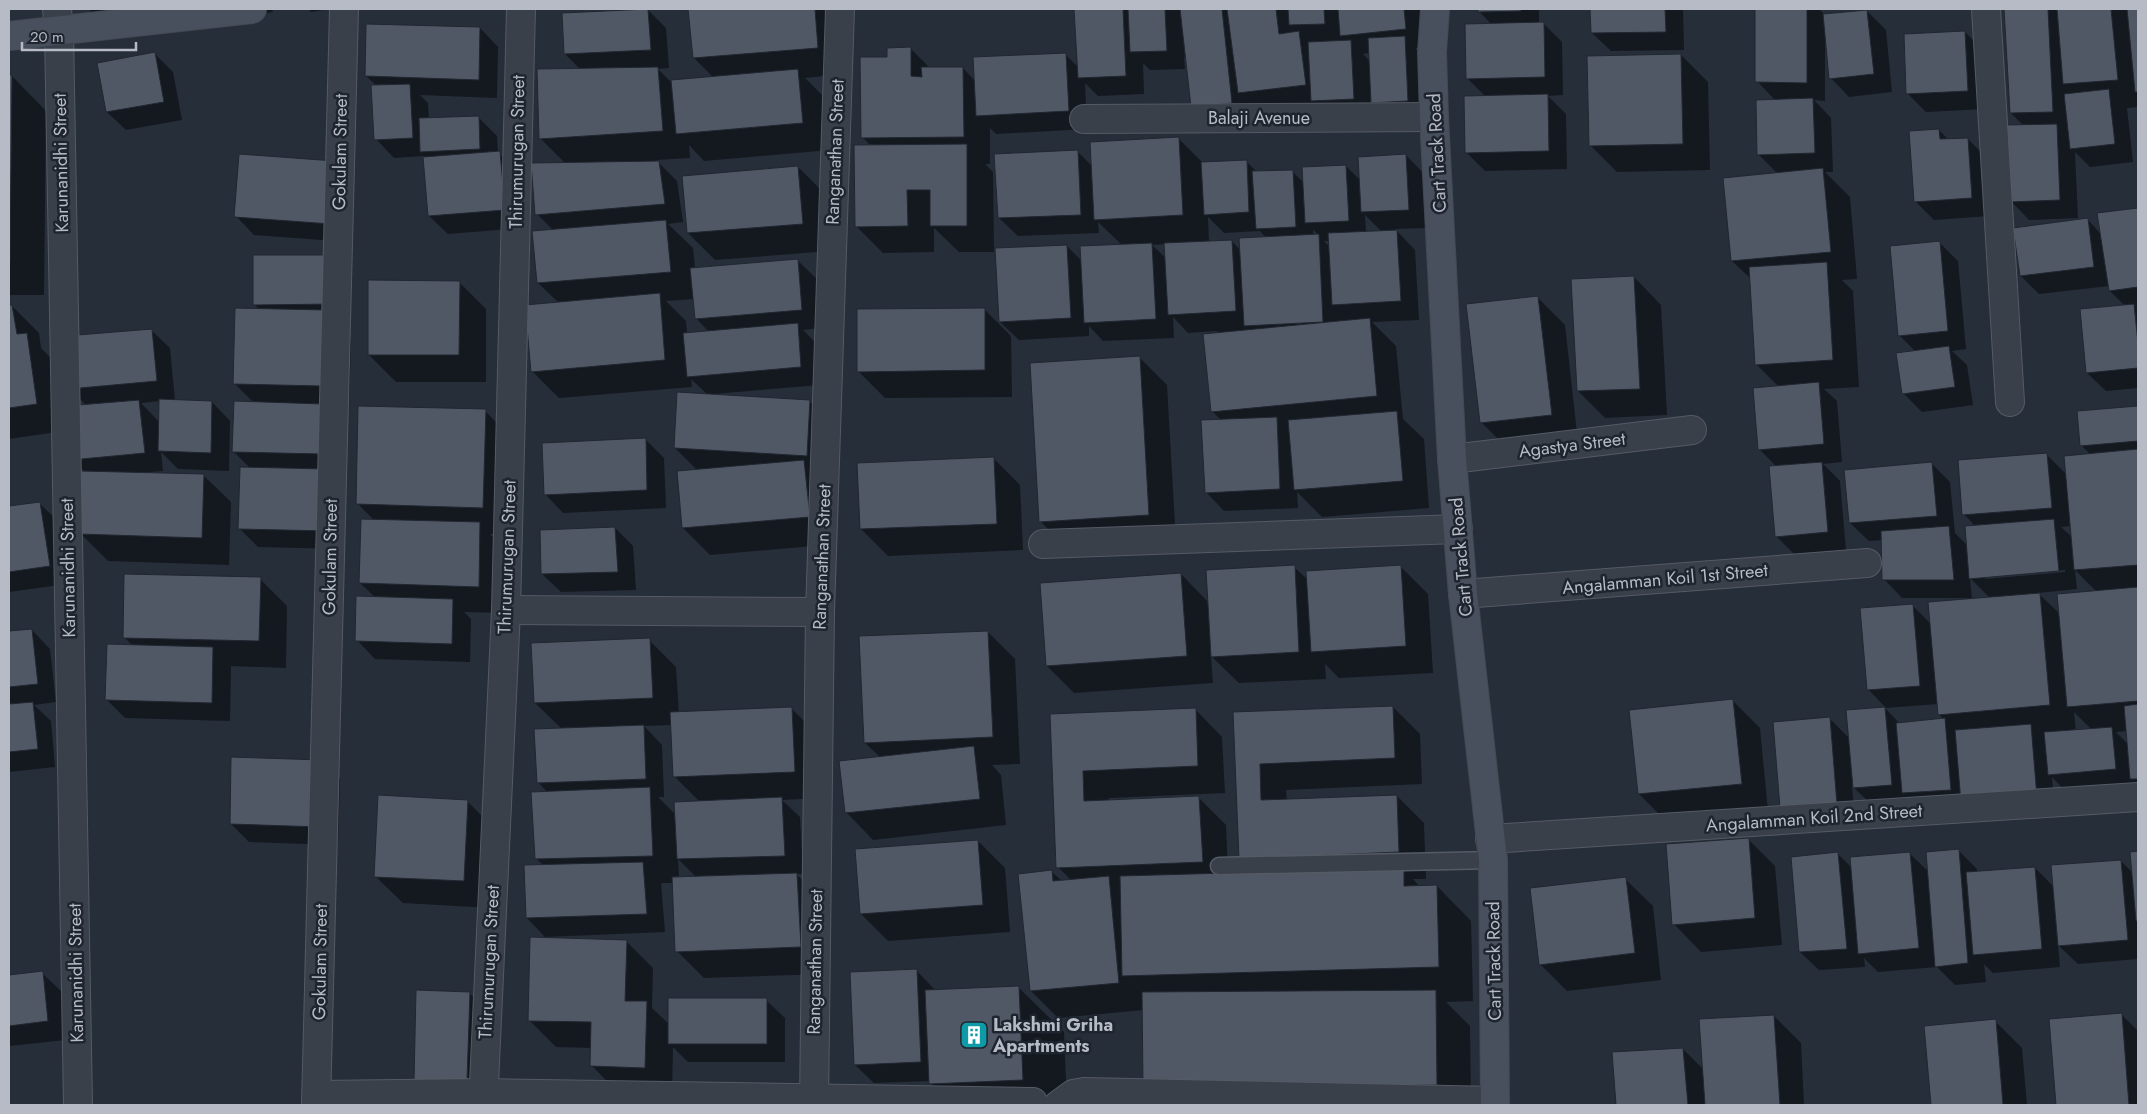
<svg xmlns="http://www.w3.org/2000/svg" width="2147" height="1114" viewBox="0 0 2147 1114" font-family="Jost,sans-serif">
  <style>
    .shadow { fill: #0007; fill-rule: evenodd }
    .building { fill: #505865; stroke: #212731 }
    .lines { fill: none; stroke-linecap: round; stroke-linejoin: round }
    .lane-casing { stroke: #555b65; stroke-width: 19 }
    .street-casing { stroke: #555b65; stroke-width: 30 }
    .secondary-casing { stroke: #434953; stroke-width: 30 }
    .lane { stroke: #3a404a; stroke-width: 16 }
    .street { stroke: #3a404a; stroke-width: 28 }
    .secondary { stroke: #48505d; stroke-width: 28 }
    .labels { text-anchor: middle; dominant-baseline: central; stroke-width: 5; stroke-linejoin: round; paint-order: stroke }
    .street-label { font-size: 18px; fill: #b6bbc6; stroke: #1f252f }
    .poi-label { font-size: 18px; font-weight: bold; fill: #b6bbc6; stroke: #1f252f; text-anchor: start }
  </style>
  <rect width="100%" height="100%" fill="#262e3a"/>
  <g class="shadow">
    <polygon points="90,9 272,9 273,12 118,39 91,12"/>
    <polygon points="308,9 329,9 311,12"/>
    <path d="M690 9H834L844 74 805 78 825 98 830 150 704 161 689 145 690 158 656 160 677 181 683 222 668 224 693 248 695 268 797 260 816 278 820 328 803 330 816 343 819 385 713 394V396L809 401 836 428V544L710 555 683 528 698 471 675 448 708 395 691 379 692 387 559 398 532 371 559 303 538 283 553 230 537 214 566 164 541 139 581 70 565 54 648 10 666 28 669 68 658 69 673 84 714 78 694 58ZM694 299 696 318 709 332 687 333 686 321 666 301Z"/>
    <path d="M1075 9H1420L1424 48H1415L1423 56 1426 119 1391 121 1372 102V117L1266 119 1248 102 1250 121 1211 125 1186 57H1184L1185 69 1150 70 1143 63 1144 94 1098 96 1085 83 1087 129 996 134 990 128V164H985L993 172 994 252H959L934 228V252L883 253 856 226 871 146 863 138 888 58 911 49 931 69 963 68 975 81 1065 54 1078 67ZM1370 53V61L1363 54Z"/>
    <polygon points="1479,9 1539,9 1539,23 1543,23 1562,42 1563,95 1548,96 1566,114 1567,169 1485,171 1466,152 1485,96 1468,79 1492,25 1479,11"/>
    <polygon points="1592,9 1683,9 1684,50 1611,51 1592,33"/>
    <polygon points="1757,9 1819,9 1825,15 1867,11 1886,30 1892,92 1849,97 1831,78 1827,43 1825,43 1825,101 1814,100 1831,118 1833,172 1825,172 1850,197 1857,279 1842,280 1853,291 1859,387 1824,389 1837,401 1842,462 1823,464 1840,481 1846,550 1795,555 1776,536 1777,467 1759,449 1778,386 1756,364 1751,279 1732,261 1778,174 1759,155 1776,101 1757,81"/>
    <polygon points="2006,9 2138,9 2138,107 2127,108 2133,162 2090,167 2075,152 2078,218 2029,220 2011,201 2024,126 2011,113"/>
    <polygon points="480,28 498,47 497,98 420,95 428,103 429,119 479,118 497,136 498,153 518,171 523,228 448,234 429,216 424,156 394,158 376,139 377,86 366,76"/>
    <polygon points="1965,32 1984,51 1986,109 1926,112 1908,94"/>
    <polygon points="154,53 173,72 182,120 126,130 107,112 98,64"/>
    <polygon points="1681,55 1708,82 1710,170 1617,172 1590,145"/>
    <polygon points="9,76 12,76 46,111 44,295 9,295"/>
    <polygon points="1939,130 1949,140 1968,139 1986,157 1990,216 1934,220 1915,201"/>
    <path d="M1178 138 1203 163 1246 161 1258 173 1292 171 1304 183 1346 166 1361 181 1406 155 1424 174 1427 228 1395 229 1415 250 1419 320 1372 322 1396 346 1403 419 1424 439 1429 508 1322 517 1297 492 1298 508 1224 511 1206 492 1221 420 1212 411 1217 331 1188 333 1173 317 1174 338 1103 341 1089 326V336L1019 340 1000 322 1067 246 1082 261 1122 245 1098 222 1099 233 1018 236 999 218 1077 151 1093 167ZM1365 215 1382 232H1366ZM1208 217 1224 233 1260 231 1266 238 1241 251 1232 241 1209 242ZM1313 230 1319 235 1313 236ZM1324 241H1330V247ZM1166 244 1167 259 1152 245Z"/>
    <polygon points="335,162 353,181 349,242 254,235 236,216"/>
    <polygon points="798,167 825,194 830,251 715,260 688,233"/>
    <polygon points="2138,209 2138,308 2136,308 2138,310 2138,388 2106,391 2087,373 2125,306 2110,291 2109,286 2039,294 2021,276 2088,220 2101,234 2099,214"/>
    <polygon points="1940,243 1958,261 1966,349 1952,351 1967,365 1973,405 1922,412 1903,393 1916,352 1899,335"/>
    <polygon points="349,275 350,322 335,323 351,338 349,412 330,412 344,549 258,547 239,528 250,468 233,451 254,403 234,383 260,310 255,305"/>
    <polygon points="1634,277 1661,305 1667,415 1605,418 1578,391"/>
    <polygon points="459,282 486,309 486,382 396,382 369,355"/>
    <polygon points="1538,298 1565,325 1578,442 1508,449 1481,422"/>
    <polygon points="9,306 12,306 39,333 41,348 54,361 64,431 9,439"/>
    <polygon points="984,309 1011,336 1012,397 885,398 858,371"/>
    <path d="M151 330 170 348 175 401 212 402 230 421 229 471 178 469 161 452 163 471 150 472V474L203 475 231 502 229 565 108 561 81 534 85 472 72 459 87 406 70 389ZM160 401 159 422 141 403Z"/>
    <polygon points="1140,358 1167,385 1176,542 1067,548 1040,521"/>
    <path d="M2138 408V786L2133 782 2134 787 2067 793 2052 777 2055 815 1981 821 1968 808 1873 806 1852 786 1855 822 1800 826 1830 719 1850 739 1847 711 1886 708 1868 689 1912 605 1932 625 1967 600V598H1902L1884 579 1883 540 1869 541 1850 523 1932 464 1950 482 1955 533 1968 546 1975 526 1964 514 2046 454 2067 475 2091 455 2081 445 2079 413ZM2071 526 2073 538 2061 527ZM2065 570V572L1985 579V576ZM2075 570 2097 592 2061 615 2038 593 2077 589ZM1970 578 1990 598 1972 599ZM1938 704 1939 714 1944 720 1900 724 1885 708ZM2074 712 2092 730 2076 731ZM2127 731 2128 744 2116 732Z"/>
    <polygon points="485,411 512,438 510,534 490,534 507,550 505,613 464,612 471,619 470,662 375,659 357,640 376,598 360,583 374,520 358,504"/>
    <polygon points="645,439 664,458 666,508 563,513 545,494"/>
    <polygon points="993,458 1020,485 1023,550 888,556 861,529"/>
    <polygon points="40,504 59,522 67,584 9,592 9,508"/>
    <polygon points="615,528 633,546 636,590 561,592 542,574"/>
    <polygon points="1294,567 1308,580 1401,567 1428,594 1433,673 1339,678 1325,664 1326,679 1239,683 1211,656 1213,683 1074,693 1047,666 1181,574 1209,603"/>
    <polygon points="260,579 287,606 286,668 231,666 230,721 125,718 106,699 133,646 124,637"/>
    <polygon points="32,630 50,649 56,702 34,705 51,721 55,767 9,772 9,632"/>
    <polygon points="988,632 1015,659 1020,764 992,765 1001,775 1006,825 873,840 846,812 880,757 865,743"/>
    <path d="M649 640 676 667 679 713 791 708 818 735 821 798 782 800 800 817 803 874H796L824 901 827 974 704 978 677 951 673 883H661L665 932 545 937 527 918 543 865 536 858 548 793 538 782 562 729 535 703ZM672 725 674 776 700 802 676 815 658 797H664L662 745 644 726ZM678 859 697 878H679Z"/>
    <polygon points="1733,701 1760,728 1768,811 1666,821 1639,794"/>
    <polygon points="1393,707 1420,734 1422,784 1286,790 1287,800 1397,796 1424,823 1426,879 1413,879 1420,887 1437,886 1471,921 1473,1001 1446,1002 1470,1026 1471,1105 1144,1010 1058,1018 1031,991 1052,872 1062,881 1071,880 1058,867 1051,715 1195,709 1222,737 1225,793 1109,798 1109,801 1199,798 1226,825 1228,874 1255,873 1234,714"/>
    <polygon points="321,761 340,779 338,845 249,842 231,824"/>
    <polygon points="467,801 494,828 491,908 403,903 375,876"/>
    <polygon points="1748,839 1775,866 1782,945 1701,952 1674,924"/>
    <polygon points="978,841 1005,868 1010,932 888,941 861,914"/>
    <polygon points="1958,850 1977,869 1977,873 2035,868 2054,887 2121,861 2133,873 2131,853 2138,852 2138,959 2078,964 2058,945 2060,967 1993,973 1984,964 1986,982 1955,985 1937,967 1878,972 1864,958 1865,967 1819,970 1800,952 1838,854 1852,868 1910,854 1929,872"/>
    <polygon points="1625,879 1653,906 1661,980 1567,991 1540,964"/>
    <polygon points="626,941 653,968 652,1008 670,1025 766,1000 785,1018 785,1062 688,1062 673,1047 672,1094 619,1093 592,1066 592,1048 556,1047 529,1020"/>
    <polygon points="916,970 935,990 1018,987 1064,1032 1067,1105 952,1105 931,1083 930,1081 874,1083 855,1065"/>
    <polygon points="42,973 61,991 66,1040 9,1046 9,976"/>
    <polygon points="469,993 488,1012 485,1099 433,1098 415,1079"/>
    <polygon points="2121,1014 2138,1031 2138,1105 2058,1105 2051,1020"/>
    <polygon points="1774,1016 1801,1043 1804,1105 1617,1105 1614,1053 1683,1049 1704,1070"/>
    <polygon points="1995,1021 2022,1048 2027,1105 1932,1105 1925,1027"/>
  </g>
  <g class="building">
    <polygon points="648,9 651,50 564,54 562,13"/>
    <polygon points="688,9 815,9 818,48 693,58"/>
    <polygon points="1074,9 1123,9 1126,76 1078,78"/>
    <polygon points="1128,9 1165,9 1167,51 1130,52"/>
    <polygon points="1180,9 1222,9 1232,103 1191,107"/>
    <polygon points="1227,9 1276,9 1279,34 1299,31 1306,85 1238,93"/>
    <polygon points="1288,9 1324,9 1325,24 1289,25"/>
    <polygon points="1338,9 1404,9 1406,29 1340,36"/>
    <polygon points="1478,9 1521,9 1521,11 1478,12"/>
    <polygon points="1590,9 1665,9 1666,32 1591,33"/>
    <polygon points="1755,9 1807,9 1807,83 1755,82"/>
    <polygon points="2004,9 2048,9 2053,112 2010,113"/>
    <polygon points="2057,9 2111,9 2118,80 2063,84"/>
    <polygon points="2127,9 2138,9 2138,92 2135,92"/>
    <polygon points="1867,10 1874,74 1829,79 1823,14"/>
    <polygon points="1544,22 1545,77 1466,79 1465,24"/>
    <polygon points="366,24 480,27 479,80 365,76"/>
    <polygon points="1965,31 1968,91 1906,94 1904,34"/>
    <polygon points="1405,36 1408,101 1371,103 1368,38"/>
    <polygon points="1351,40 1354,99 1311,101 1308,42"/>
    <polygon points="911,47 911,76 922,77 921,67 963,67 964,137 861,138 860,57 887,57 887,48"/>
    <polygon points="155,52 164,102 106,112 97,63"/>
    <polygon points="1066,53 1069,111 976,116 973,57"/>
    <polygon points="1681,54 1683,144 1589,146 1587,56"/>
    <polygon points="658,67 663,131 539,139 537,69"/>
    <polygon points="798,69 803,123 676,134 671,80"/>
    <polygon points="9,75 12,75 10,262 9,262"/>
    <polygon points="410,84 413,138 374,140 371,85"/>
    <polygon points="2109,89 2115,144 2070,149 2064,94"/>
    <polygon points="1548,94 1549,151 1465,153 1464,96"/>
    <polygon points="1813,98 1815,153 1757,155 1756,100"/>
    <polygon points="479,116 480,149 420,152 419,118"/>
    <polygon points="2057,124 2060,200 2010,202 2006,125"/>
    <polygon points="1939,129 1940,139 1968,138 1972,198 1914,202 1909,131"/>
    <polygon points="1179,137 1183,215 1094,220 1090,142"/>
    <polygon points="967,144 967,226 930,226 930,190 907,190 908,226 855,227 854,145"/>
    <polygon points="1078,150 1081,215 998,218 994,154"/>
    <polygon points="500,151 505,210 428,216 423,157"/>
    <polygon points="239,154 335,161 331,224 234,217"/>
    <polygon points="1406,154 1409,210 1361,212 1358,157"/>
    <polygon points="1247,160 1249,212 1204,215 1201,162"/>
    <polygon points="659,161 665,204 535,215 531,163"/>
    <polygon points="1346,165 1349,221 1305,223 1302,167"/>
    <polygon points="798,166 803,224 687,233 682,176"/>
    <polygon points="1823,168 1831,252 1731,261 1723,178"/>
    <polygon points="1293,170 1296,227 1256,229 1252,171"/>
    <polygon points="2138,208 2138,287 2109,291 2097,213"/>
    <polygon points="2088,218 2094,267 2020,276 2013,228"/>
    <polygon points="666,220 671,272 537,283 532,231"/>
    <polygon points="1397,230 1401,301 1332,305 1328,233"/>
    <polygon points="1319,234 1323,322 1244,326 1239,238"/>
    <polygon points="1232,240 1236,311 1168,315 1164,243"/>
    <polygon points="1940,241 1948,331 1898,336 1890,246"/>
    <polygon points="1152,243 1156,319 1084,323 1080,246"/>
    <polygon points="1067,245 1071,318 999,322 995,248"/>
    <polygon points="253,255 331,255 332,304 253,305"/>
    <polygon points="798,259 802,310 695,319 690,268"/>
    <polygon points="1827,262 1833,360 1755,365 1749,267"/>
    <polygon points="1634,276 1640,389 1577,391 1571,279"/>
    <polygon points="368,280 460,281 459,355 368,355"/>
    <polygon points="660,293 665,360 531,372 525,305"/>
    <polygon points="1538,296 1552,415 1480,423 1466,304"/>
    <polygon points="2134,304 2138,343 2138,368 2086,373 2080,309"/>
    <polygon points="9,305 12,305 17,334 27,333 37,404 9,408"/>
    <polygon points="235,308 325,310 322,386 233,384"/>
    <polygon points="985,308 985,370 857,372 857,309"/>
    <polygon points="1370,318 1377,396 1211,412 1203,334"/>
    <polygon points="798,323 801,367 687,377 683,333"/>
    <polygon points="152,329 157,381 69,389 65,336"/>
    <polygon points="1949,346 1955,387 1902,394 1896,353"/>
    <polygon points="1140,356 1149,515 1039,522 1030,363"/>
    <polygon points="1819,382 1824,444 1758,450 1753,388"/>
    <polygon points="677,392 810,400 807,456 674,448"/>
    <polygon points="159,399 212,401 211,453 158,451"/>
    <polygon points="139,400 145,453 71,460 66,406"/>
    <polygon points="234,401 323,404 322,454 232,452"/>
    <polygon points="358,406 486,409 483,508 356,504"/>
    <polygon points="2138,406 2138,441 2080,446 2077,411"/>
    <polygon points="1397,411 1403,481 1294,490 1288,420"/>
    <polygon points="1277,417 1280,489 1205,493 1201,420"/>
    <polygon points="646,438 647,490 544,495 542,443"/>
    <polygon points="2138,449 2138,565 2074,570 2064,456"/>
    <polygon points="2047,453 2052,508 1962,515 1958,460"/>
    <polygon points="994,457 997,524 860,529 857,463"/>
    <polygon points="804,460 810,517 682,528 677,471"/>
    <polygon points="1822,462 1828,532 1775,537 1769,466"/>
    <polygon points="1932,462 1937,516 1849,523 1844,470"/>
    <polygon points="240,467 327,469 326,531 238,529"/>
    <polygon points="81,471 204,474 202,538 79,534"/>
    <polygon points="40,502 50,566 9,572 9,506"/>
    <polygon points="361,519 480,522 479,587 359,583"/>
    <polygon points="2054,519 2059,571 1969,579 1965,526"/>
    <polygon points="1949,526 1954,580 1882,580 1881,531"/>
    <polygon points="615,527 618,572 541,574 540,530"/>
    <polygon points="1295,565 1299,652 1211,657 1206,570"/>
    <polygon points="1401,565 1406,646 1311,652 1306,571"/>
    <polygon points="1181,573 1187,656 1046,666 1040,583"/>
    <polygon points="124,574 261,577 259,641 123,638"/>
    <polygon points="2138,587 2138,701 2067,707 2057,594"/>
    <polygon points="2040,593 2050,705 1938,715 1928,602"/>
    <polygon points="356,596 453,599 452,644 355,641"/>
    <polygon points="1913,604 1920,686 1867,690 1860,608"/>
    <polygon points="32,629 38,684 9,687 9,631"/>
    <polygon points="988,631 993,737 864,743 859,636"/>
    <polygon points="650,638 653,698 534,703 531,643"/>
    <polygon points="107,644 213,647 212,703 105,700"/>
    <polygon points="1733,699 1742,784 1638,794 1629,710"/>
    <polygon points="33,702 38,749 9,752 9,704"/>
    <polygon points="2138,704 2138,779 2130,779 2124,706"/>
    <polygon points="1393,706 1395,758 1260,764 1261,800 1397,795 1399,852 1239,859 1233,712"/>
    <polygon points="792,707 795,772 673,777 670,712"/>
    <polygon points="1885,707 1892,785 1853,788 1846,710"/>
    <polygon points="1196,708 1198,766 1083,771 1084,801 1199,796 1203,862 1056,868 1050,714"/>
    <polygon points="1830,717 1837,804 1780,808 1773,722"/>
    <polygon points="1945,718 1951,790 1902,793 1896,723"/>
    <polygon points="2031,724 2037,797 1961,803 1955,730"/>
    <polygon points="644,725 646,779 537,783 534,729"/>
    <polygon points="2112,727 2116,769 2048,775 2044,732"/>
    <polygon points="974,746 980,799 845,813 839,761"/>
    <polygon points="231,757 322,760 320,827 230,824"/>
    <polygon points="650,787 653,856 535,859 531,792"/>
    <polygon points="378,795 468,800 464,881 374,877"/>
    <polygon points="782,797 785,856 677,859 674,802"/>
    <polygon points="1749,838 1755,918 1672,925 1666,844"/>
    <polygon points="978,840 983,905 860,914 855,849"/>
    <polygon points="1959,849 1968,963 1935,967 1926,852"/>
    <polygon points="2138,851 2138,921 2136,921 2130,852"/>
    <polygon points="1838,852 1847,949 1799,952 1791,857"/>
    <polygon points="1910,852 1919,948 1858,954 1850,857"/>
    <polygon points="2121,860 2128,940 2058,946 2051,865"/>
    <polygon points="643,862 647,914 526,918 524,865"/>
    <polygon points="2035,867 2042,949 1973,955 1966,872"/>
    <polygon points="1404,868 1404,886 1437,885 1439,967 1122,976 1120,876"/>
    <polygon points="1052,870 1053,881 1109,876 1119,983 1030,991 1018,874"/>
    <polygon points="797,873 801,947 675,952 672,877"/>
    <polygon points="1626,877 1635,953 1539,965 1530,888"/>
    <polygon points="530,937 627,940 625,1001 647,1001 645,1068 590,1066 591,1022 528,1021"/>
    <polygon points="917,969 921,1062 854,1065 850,972"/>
    <polygon points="43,971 48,1021 9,1026 9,975"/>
    <polygon points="1019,986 1023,1080 929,1084 925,990"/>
    <polygon points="416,990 470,992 467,1081 414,1080"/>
    <polygon points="1436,990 1437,1085 1143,1087 1142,992"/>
    <rect x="668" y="998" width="99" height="46"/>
    <polygon points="2122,1013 2129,1105 2056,1105 2049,1019"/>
    <polygon points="1774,1015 1780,1105 1705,1105 1699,1019"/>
    <polygon points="1996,1019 2003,1105 1931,1105 1924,1026"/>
    <polygon points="1683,1048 1688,1105 1616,1105 1612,1052"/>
  </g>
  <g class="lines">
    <defs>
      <polyline id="lane" points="1219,866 1493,860"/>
      <g id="street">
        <polyline points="57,9 59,31 78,1105"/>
        <polyline points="1986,9 2010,402"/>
        <polyline points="1084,119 1434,117"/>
        <polyline points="1452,459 1692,430"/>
        <polyline points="1043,544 1458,529"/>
        <polyline points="1463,594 1867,563"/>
        <polyline points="506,610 820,612"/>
        <polyline points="1490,839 2138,797"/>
        <polyline points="317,1095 483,1093 1033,1102"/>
        <polyline points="316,1105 344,9"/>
        <polyline points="483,1105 506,610 521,9"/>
        <polyline points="814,1105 820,612 840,9"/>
        <polyline points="1058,1105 1073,1094 1084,1092 1495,1101"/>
      </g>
      <g id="secondary">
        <polyline points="1435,9 1432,52 1434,117 1452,459 1463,594 1493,860 1495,1105"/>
        <polyline points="9,36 252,9"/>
      </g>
    </defs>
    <use href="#lane" class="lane-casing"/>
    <use href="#street" class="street-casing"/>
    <use href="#secondary" class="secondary-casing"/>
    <use href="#lane" class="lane"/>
    <use href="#street" class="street"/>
    <use href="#secondary" class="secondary"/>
  </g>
  <defs>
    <symbol id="building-square" viewBox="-11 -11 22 22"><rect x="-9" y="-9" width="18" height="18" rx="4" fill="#0f9aa8" stroke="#1f252f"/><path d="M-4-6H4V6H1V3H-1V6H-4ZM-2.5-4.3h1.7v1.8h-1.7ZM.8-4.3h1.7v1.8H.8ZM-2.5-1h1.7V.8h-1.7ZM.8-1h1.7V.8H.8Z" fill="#fff"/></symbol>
  </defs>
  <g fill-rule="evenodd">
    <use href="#building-square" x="958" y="1019" width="32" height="32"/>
  </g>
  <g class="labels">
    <g class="street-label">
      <text x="1259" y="118">Balaji Avenue</text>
      <text transform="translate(340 152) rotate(-89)">Gokulam Street</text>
      <text transform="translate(517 152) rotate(-89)">Thirumurugan Street</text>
      <text transform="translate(835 152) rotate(-88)">Ranganathan Street</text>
      <text transform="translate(1437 153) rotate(-93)">Cart Track Road</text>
      <text transform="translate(61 163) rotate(-91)">Karunanidhi Street</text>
      <text transform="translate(1572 445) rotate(-7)">Agastya Street</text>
      <text transform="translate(330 557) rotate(-89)">Gokulam Street</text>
      <text transform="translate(507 557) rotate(-88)">Thirumurugan Street</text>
      <text transform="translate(822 557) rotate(-88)">Ranganathan Street</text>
      <text transform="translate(1461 557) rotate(-95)">Cart Track Road</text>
      <text transform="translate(68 568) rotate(-91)">Karunanidhi Street</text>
      <text transform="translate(1665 579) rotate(-5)">Angalamman Koil 1st Street</text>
      <text transform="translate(1814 818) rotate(-4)">Angalamman Koil 2nd Street</text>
      <text transform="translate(1494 961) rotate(-91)">Cart Track Road</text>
      <text transform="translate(320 962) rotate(-89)">Gokulam Street</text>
      <text transform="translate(489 962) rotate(-87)">Thirumurugan Street</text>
      <text transform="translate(815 962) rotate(-89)">Ranganathan Street</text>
      <text transform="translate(76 973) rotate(-91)">Karunanidhi Street</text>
    </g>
    <g class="poi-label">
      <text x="993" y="1025">Lakshmi Griha<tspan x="993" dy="21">Apartments</tspan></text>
    </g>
  </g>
  <rect width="2147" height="1114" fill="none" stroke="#b6bbc6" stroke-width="20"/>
  <path d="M22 42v8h114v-8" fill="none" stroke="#b6bbc6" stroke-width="2.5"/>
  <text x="30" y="42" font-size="15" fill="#b6bbc6" stroke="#1f252f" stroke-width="4" paint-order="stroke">20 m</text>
</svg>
